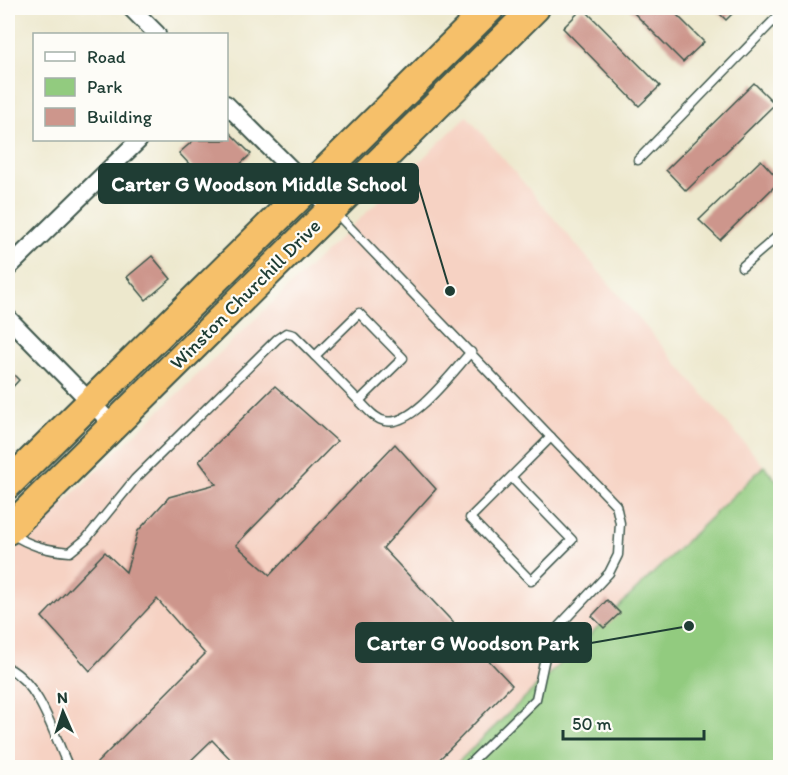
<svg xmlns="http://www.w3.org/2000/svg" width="788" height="775" viewBox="0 0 788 775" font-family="Itim,sans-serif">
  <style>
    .built { fill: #f6d2c3 }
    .green { fill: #92cb7f; stroke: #58845a; stroke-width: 1.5 }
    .building { fill: #cd968c }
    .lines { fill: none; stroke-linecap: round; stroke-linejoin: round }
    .service-casing { stroke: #3e574b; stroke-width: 11 }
    .minor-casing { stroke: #3e574b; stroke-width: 20 }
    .trunk-casing { stroke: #3e574b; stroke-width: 32 }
    .service { stroke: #fff; stroke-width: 8 }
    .minor { stroke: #fff; stroke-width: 16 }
    .trunk { stroke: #f6c06b; stroke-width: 28 }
    .labels { text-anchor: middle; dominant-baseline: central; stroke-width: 4.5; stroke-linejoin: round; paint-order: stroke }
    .street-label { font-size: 20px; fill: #1f3d34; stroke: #fdfcf7 }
    .leader { fill: none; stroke: #1f3d34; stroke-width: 2 }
    .callout-dot { fill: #1f3d34; stroke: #fdfcf7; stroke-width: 2 }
    .callout { fill: #1f3d34; stroke: #1f3d34; stroke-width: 2 }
    .callout-label { font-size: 21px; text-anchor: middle; font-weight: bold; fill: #fff }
  </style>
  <rect width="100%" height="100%" fill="#fdfcf7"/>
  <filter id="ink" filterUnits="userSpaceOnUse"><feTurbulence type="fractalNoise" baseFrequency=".0167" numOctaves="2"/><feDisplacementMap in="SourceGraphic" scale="12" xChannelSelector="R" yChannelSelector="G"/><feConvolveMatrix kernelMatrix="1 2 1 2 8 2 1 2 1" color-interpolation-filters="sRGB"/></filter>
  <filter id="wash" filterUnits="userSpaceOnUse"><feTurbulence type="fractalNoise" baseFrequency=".008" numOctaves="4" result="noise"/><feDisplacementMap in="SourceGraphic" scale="24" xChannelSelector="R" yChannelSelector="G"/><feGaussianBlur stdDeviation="1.35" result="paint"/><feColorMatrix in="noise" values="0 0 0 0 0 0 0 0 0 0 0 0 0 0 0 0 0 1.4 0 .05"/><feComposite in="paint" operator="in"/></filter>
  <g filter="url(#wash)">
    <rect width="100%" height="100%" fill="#ede8cd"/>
    <polygon class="built" points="467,116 780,485 780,767 8,768 8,556"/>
    <polygon class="green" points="764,466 780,485 780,767 452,768"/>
    <g id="blocks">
      <g class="building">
        <polygon points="583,8 660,86 639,106 563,28"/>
        <polygon points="629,8 670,8 704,42 683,62"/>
        <polygon points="714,8 738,8 726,20"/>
        <polygon points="754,83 775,104 686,191 666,170"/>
        <polygon points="226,129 251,154 213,190 179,153 194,140 226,140"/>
        <polygon points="761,160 780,181 720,240 699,220"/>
        <polygon points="152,256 171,279 146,300 127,277"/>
        <polygon points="8,369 19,380 8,392"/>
        <polygon points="275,386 337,441 236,545 270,575 395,444 436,489 383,548 512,685 431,768 239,768 212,740 183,768 92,768 205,654 157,599 90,671 42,617 105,552 126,572 138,531 169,497 216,484 199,461"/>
        <polygon points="607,600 620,613 604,628 592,616"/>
      </g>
    </g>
  </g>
  <g filter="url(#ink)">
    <use href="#blocks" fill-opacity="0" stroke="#3e574b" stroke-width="1.5"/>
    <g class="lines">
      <defs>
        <g id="service">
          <polyline points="638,160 779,15"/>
          <polyline points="336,213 616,505 620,523 618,555 609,573 558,627 547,648 536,699 465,768"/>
          <polyline points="742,267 780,234"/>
          <polygon points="359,313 403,358 359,401 315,356"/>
          <path d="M359 401C367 408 374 419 385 421 412 428 453 371 471 352"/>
          <polyline points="511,477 572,540 531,581 470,518 551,437"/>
          <path d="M10 533C30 546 46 550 70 552L86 539 135 479 277 339 286 333 294 335 315 356"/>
          <path d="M8 668C41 685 54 736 69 768"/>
        </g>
        <g id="minor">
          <polyline points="131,8 157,34"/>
          <polyline points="226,104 331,209"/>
          <polyline points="8,268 139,140"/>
          <polyline points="8,318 113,425"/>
        </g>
        <g id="trunk">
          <polyline points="8,484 490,8"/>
          <polyline points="8,530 535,8"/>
        </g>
      </defs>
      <use href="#service" class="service-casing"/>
      <use href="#minor" class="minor-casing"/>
      <use href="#trunk" class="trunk-casing"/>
      <use href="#service" class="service"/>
      <use href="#minor" class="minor"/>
      <use href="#trunk" class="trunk"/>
    </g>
  </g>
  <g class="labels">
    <g class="street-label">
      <text transform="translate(245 294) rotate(-45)">Winston Churchill Drive</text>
    </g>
  </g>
  <path class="leader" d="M450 291L418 184M689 626L591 643"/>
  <g class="callout-dot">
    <circle cx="450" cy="291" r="6"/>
    <circle cx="689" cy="626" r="6"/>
  </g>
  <g class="callout">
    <rect x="99" y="164" width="319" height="39" rx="6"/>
    <rect x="356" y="623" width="235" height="39" rx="6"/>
  </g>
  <g class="callout-label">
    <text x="259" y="191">Carter G Woodson Middle School</text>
    <text x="473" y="650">Carter G Woodson Park</text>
  </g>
  <rect width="788" height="775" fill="none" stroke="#fdfcf7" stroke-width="30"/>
  <rect x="33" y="33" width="195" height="108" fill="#fdfcf7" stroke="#a4b0a9" stroke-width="1.5"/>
  <rect x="45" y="52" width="30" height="9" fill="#ffffff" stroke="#a4b0a9" stroke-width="1.5"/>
  <text x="87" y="63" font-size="18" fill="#1f3d34">Road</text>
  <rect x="45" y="78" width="30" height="18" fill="#92cb7f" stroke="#a4b0a9" stroke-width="1.5"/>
  <text x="87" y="93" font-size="18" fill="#1f3d34">Park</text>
  <rect x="45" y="108" width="30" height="18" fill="#cd968c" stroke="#a4b0a9" stroke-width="1.5"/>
  <text x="87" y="123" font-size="18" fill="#1f3d34">Building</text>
  <g transform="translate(63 712) rotate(357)" stroke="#fdfcf7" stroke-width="4.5" paint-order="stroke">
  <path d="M0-4.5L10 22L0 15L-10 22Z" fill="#1f3d34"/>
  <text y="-9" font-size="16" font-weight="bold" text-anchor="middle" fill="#1f3d34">N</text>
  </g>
  <path d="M563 730v9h141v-9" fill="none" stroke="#1f3d34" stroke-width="3"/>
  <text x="572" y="730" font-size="18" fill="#1f3d34" stroke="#fdfcf7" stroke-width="4.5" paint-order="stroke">50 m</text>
</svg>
